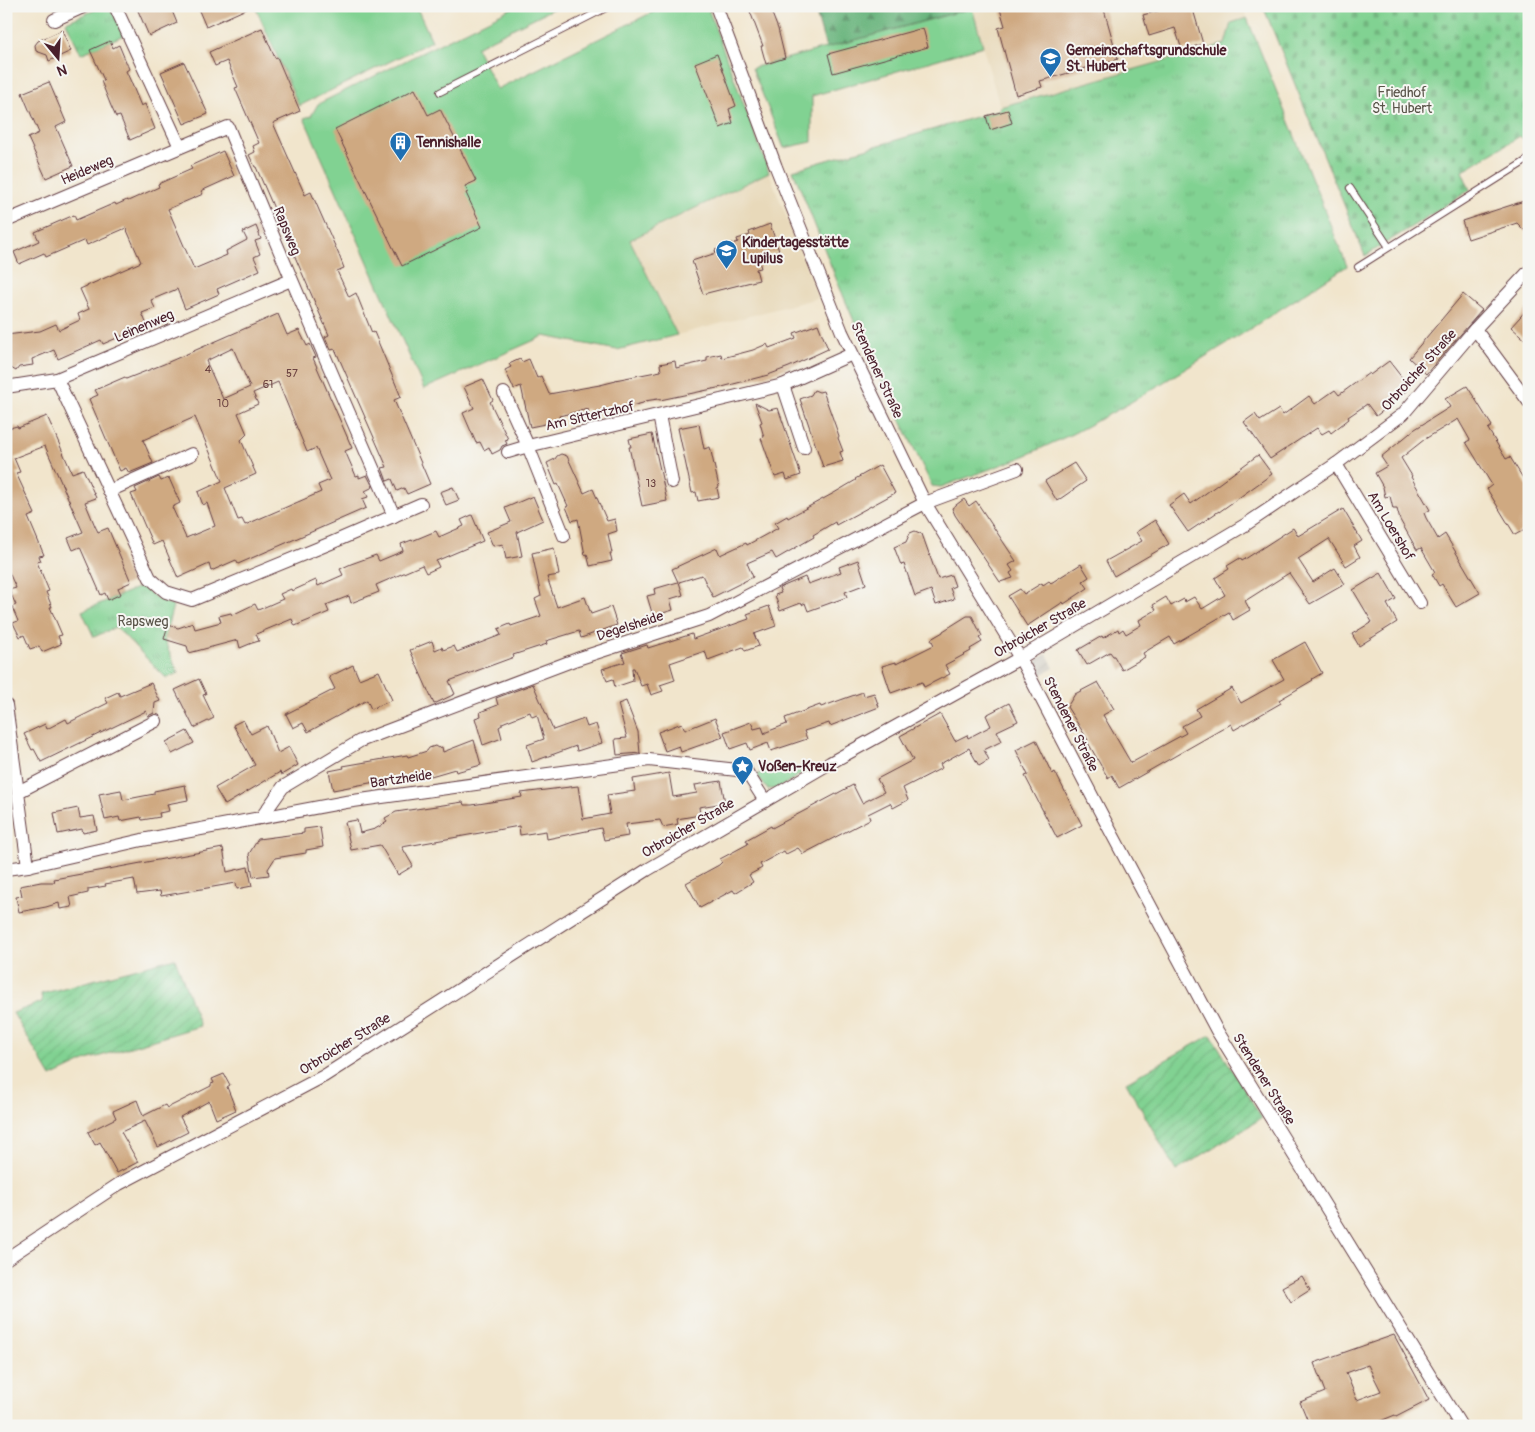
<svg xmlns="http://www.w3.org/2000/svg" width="1535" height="1432" viewBox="0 0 1535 1432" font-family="Pangolin,sans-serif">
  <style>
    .built { fill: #e8d9ba }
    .industrial { fill: url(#industrial-furrows) }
    .grass { fill: #81d292; stroke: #66785e }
    .forest { fill: url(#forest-firs); stroke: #596a54 }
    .cemetery { fill: url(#cemetery-stones); stroke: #66785e }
    .park { fill: url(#park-tufts); stroke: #66785e }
    .garden { fill: url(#garden-furrows); stroke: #66785e }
    .building { fill: #cfa981; fill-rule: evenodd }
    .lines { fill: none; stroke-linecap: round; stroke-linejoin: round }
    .lane-casing { stroke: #633d43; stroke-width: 8 }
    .street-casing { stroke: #633d43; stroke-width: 14 }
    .lane { stroke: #fff; stroke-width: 6 }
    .street { stroke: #fff; stroke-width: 12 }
    .labels { text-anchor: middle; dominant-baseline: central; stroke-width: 4; stroke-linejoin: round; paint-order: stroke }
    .number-label { font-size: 11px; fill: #6b4240 }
    .poi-label { font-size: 14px; font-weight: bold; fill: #4a1f2b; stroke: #f6f6f2; text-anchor: start }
    .park-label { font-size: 14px; fill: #5a554a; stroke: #f6f6f2 }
    .street-label { font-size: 14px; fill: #4a1f2b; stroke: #f6f6f2 }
  </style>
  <defs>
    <pattern id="industrial-furrows" width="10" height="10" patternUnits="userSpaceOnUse" patternTransform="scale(1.25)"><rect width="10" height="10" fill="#c9c3b8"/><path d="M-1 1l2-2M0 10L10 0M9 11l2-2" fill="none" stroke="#aea79e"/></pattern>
    <pattern id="forest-firs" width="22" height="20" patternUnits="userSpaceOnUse" patternTransform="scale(1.25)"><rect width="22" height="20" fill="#68b47c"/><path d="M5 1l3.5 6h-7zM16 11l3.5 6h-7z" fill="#589266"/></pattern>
    <pattern id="cemetery-stones" width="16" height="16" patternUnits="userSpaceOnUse" patternTransform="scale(1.25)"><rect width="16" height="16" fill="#81d292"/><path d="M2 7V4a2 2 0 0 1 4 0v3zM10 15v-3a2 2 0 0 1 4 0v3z" fill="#71b47e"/></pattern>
    <pattern id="park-tufts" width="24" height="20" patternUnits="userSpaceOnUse" patternTransform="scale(1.25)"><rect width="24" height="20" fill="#81d292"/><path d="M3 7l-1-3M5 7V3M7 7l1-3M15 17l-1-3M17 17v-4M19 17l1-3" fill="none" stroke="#71b47e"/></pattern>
    <pattern id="garden-furrows" width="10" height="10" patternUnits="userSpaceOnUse" patternTransform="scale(1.25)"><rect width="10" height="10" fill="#81d292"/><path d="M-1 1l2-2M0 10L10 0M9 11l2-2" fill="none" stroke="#71b47e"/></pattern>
  </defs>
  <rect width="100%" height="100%" fill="#f6f6f2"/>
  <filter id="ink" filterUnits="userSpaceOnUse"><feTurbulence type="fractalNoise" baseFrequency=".02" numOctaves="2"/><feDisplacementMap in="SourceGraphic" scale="10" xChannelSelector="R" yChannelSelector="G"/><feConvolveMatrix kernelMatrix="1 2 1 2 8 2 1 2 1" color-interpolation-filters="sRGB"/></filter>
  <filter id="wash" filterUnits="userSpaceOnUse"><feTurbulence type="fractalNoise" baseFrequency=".0096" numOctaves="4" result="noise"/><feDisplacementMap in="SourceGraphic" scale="20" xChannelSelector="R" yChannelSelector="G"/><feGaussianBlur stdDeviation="1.12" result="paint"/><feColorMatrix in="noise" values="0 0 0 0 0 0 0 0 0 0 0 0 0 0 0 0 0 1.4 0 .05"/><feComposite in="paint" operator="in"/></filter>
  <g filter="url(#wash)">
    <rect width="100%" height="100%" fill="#f1e5cc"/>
    <g class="built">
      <polygon points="971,6 1242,6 1247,18 1231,24 1225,44 1000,107"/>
      <polygon points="769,172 818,298 677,335 630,240"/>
    </g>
    <polygon class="industrial" points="1047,654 1054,668 1041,675 1036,666 1038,659"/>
    <g class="grass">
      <polygon points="255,6 416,6 432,41 299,106"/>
      <polygon points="516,6 558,6 476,47 497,89 665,6 707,6 769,172 630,240 677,335 617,350 544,336 424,389 304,118 311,116 318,104"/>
      <polygon points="972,8 983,46 812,96 812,142 784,148 752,68"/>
      <polygon points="767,768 785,769 804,772 777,789 767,789 757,775"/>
    </g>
    <polygon class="forest" points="814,6 971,6 972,8 826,48"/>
    <polygon class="cemetery" points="1263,6 1529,6 1529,145 1520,136 1462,171 1470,190 1365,256"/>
    <g class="park">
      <path d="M102 7C115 9 119 24 124 35L81 54 66 22Z"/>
      <polygon points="1247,18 1347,266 1239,336 1123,407 1072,434 1020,458 941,487 932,486 860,335 837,281 793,170 1000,110 1000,107 1225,44 1231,23"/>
      <polygon points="142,586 156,598 173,606 164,639 178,673 166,678 116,627 94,637 82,611"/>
    </g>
    <g class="garden">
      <polygon points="175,958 200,1026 87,1060 51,1077 13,1013 42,1002 41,994"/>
      <polygon points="1211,1035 1262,1118 1176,1171 1126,1082"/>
    </g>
    <g id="blocks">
      <g class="building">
        <polygon points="136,6 170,6 177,23 149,36"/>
        <polygon points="197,6 253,6 206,27"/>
        <polygon points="748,6 769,6 778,29 785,58 766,64 761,46 763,46"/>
        <polygon points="1012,6 1103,6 1118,59 1040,81 1042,87 1016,95 998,28 1005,26 1000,9"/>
        <polygon points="1160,6 1192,6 1203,44 1182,50 1175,28 1149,36 1143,15 1161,10"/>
        <polygon points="262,28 275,58 277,57 300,111 273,123 305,195 311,192 339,255 344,268 337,271 349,297 356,293 372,333 374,332 401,397 394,400 430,484 407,494 404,488 397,491 392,479 387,481 382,468 387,467 335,349 331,350 325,337 329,335 256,167 255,167 249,155 255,152 253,146 259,143 235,88 238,87 227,61 215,66 209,52"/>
        <polygon points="923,28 928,47 833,73 828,54"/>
        <polygon points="62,30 71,51 49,61 47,55 36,51 35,45 38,41"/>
        <polygon points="110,41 113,48 119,45 129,69 126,71 131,82 141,106 145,104 155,129 130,140 120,116 116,117 111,106 101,81 104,80 90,50"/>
        <polygon points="717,54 736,106 729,109 733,123 720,128 695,63"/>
        <polygon points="184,62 208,114 184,124 161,72"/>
        <polygon points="49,82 66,122 56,127 73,166 46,178 28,138 39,133 22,93"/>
        <polygon points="415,89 428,115 440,109 476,181 465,186 468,192 466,193 482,227 402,266 335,129"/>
        <polygon points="1008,110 1012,123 990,130 986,116"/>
        <polygon points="223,151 234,176 201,191 203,194 168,209 194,269 227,255 226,251 247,240 243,232 256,226 261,239 255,241 260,254 254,257 260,270 217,289 219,294 185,309 177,289 151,300 155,308 142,313 147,325 103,344 101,340 58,359 54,350 32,359 33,365 19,367 16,371 11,368 6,368 6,335 40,331 56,324 59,330 80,320 78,314 89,309 80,289 141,262 126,228 87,245 85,240 46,257 44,253 19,264 14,252 39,241 35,232 74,215 76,220 115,203 116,205 127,200 128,201 159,187 158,184 192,169 190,166"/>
        <polygon points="1524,201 1529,206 1529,235 1517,223 1468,239 1462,221"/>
        <polygon points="770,224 779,251 758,258 761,268 756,269 759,280 703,294 692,261 716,253 715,250 738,242 737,239 750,235 749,232"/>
        <polygon points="1463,294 1482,310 1426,374 1409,358"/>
        <polygon points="1529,307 1529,343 1511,327"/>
        <path d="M278 314 287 335 299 330 307 346 310 344 316 357 313 358 352 448 345 451 356 476 359 475V478L367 475 373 487 365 491 368 497 362 499 366 508 238 564 236 560 211 571 209 564 178 578 162 541 153 545 131 494 137 492 135 488 159 477 161 481 169 478 180 503 172 507 186 538 215 526 207 503 203 505 198 492 222 481 195 417 143 440 153 463 129 473 126 468 120 471 89 399 98 395 95 390 125 377 126 379 164 364ZM233 348 250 387 223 399 206 361ZM278 382 307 452 316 448 330 480 318 485 321 492 245 525 242 519 238 520 225 488 256 474 241 440 247 434 238 413 258 404 253 393Z"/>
        <polygon points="818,324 828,349 789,367 768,375 722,387 660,400 658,399 651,400 645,401 643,403 619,409 589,415 588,409 559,416 560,421 530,427 521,386 514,389 505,370 511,367 509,364 520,359 522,362 529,359 537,378 541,376 549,394 600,385 616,381 615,380 661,371 660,364 675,361 676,368 707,361 707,357 721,354 722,358 738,354 753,350 767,344 769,348 796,338 794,333"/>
        <polygon points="1389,361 1410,388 1391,402 1393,403 1376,416 1367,404 1348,417 1349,419 1331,433 1329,430 1322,434 1317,428 1270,459 1244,422 1255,414 1260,421 1279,409 1283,415 1309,396 1315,404 1335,390 1339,395 1369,373 1370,375"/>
        <polygon points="483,379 493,400 490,402 508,439 505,440 507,444 502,446 500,450 492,454 489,447 484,450 480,442 476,443 463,413 474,408 464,387"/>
        <polygon points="1467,386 1492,426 1488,429 1506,459 1510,457 1529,488 1529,527 1515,535 1487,489 1492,485 1466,442 1470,440 1458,419 1425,439 1401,458 1412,476 1411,477 1430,510 1424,513 1426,518 1438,539 1445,534 1480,593 1456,607 1442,584 1439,586 1432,574 1435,572 1421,548 1417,550 1400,520 1397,509 1393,509 1390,496 1385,497 1383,487 1375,473 1387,466 1381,457 1415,429 1450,407 1445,399"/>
        <polygon points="814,390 819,392 823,391 839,436 838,438 843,451 840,452 843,461 823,467 800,399 811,395"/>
        <polygon points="755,403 769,410 778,408 801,475 787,480 785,474 775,477 761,438 764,437 760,423 762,422"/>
        <polygon points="47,416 72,473 83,469 96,498 85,502 95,526 98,532 108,528 131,582 118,588 121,594 108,600 105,593 101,595 80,547 73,550 68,538 83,532 45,446 14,458 20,472 16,473 35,514 28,517 44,555 39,556 41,561 37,562 49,591 46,592 52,607 50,607 62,635 58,636 61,644 42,652 39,646 30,649 24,635 20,637 13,623 18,621 12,607 16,605 9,590 16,588 6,566 6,429 17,426 18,428"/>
        <polygon points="699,424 704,449 710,447 719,487 717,488 719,497 698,501 696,492 692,493 678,428"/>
        <polygon points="652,434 667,501 642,506 629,447 631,447 629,439"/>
        <polygon points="561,454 567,456 584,493 593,489 607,521 615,519 617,531 608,534 612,553 610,553 612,561 590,566 587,554 585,555 578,519 572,521 566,507 568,506 558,484 556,485 547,463 555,459 557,456"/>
        <polygon points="1258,455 1272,474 1219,512 1219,511 1188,532 1169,505 1184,494 1191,504"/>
        <polygon points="1074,463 1086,481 1057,501 1045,481"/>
        <polygon points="880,465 895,493 836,525 835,522 813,535 814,537 776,559 772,552 747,563 753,577 713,597 702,575 679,582 683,595 670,599 673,610 653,616 647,596 655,594 654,589 678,582 672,569 717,548 720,555 746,543 747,545 778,528 775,523 787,516 788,518 834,493 856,480 855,479"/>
        <polygon points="453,487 459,500 446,505 440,492"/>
        <polygon points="533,496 543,520 517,532 522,556 506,559 503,544 493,546 487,532 511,522 505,508"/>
        <polygon points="964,499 969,506 976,501 1016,561 1009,565 1013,571 1010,573 1013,578 1000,582 955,515 952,508"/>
        <polygon points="1343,509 1362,541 1354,546 1360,557 1346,566 1329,539 1298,559 1313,582 1335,568 1345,584 1310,604 1289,573 1245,601 1250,610 1233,620 1229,612 1174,644 1170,637 1143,653 1145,657 1122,670 1114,656 1113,656 1110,652 1087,665 1078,650 1102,636 1103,638 1118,629 1119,632 1123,629 1126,634 1141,625 1139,620 1156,610 1153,605 1166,597 1171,606 1184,599 1185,602 1194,597 1202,609 1225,595 1215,578 1229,569 1227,566 1240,558 1242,561 1293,528 1298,536"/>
        <polygon points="472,515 483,541 436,561 439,567 426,573 422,565 376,585 379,592 351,603 349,596 326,605 329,612 295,626 292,619 256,634 259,641 252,643 240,648 238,640 189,653 187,646 164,639 168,625 178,628 193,623 195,629 221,622 219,616 231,613 232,615 255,604 258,610 283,599 280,594 291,589 292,591 316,580 318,586 343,575 340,569 351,564 376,555 379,561 403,551 401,544 412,540 412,541 436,531 439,537 464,526 461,520"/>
        <polygon points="1155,520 1169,544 1114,576 1106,561 1142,541 1136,532"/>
        <polygon points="915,531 922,534 938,579 951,575 955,586 950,588 954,599 936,605 931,590 915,596 904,564 901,565 894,547 906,542 910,533"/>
        <polygon points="554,548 559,575 547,577 557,607 585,597 591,614 611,607 617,625 581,638 579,631 546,641 547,644 513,655 514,657 449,681 455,694 434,704 410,650 432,641 435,650 442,647 443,650 454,646 457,652 501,635 498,629 510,624 511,626 541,616 535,599 541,596 532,553"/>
        <polygon points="858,560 866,584 845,592 847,597 808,611 805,603 802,605 801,603 780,611 775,595 781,593 779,588 805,577 808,584 841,572 839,567"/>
        <polygon points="1081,564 1089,577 1083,581 1088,588 1064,604 1063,602 1027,626 1008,596 1020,589 1024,594 1042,583 1043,585 1049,581 1051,583"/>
        <polygon points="1381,573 1396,599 1387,604 1397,622 1359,646 1352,634 1372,622 1353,590"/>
        <polygon points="769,606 776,626 754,634 759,646 745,651 743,647 708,660 705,651 670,663 675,680 660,685 663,691 651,695 647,684 641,686 634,668 632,668 633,681 615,687 613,679 607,681 602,669 625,662 622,653 647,645 648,648 692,634 693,639 749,619 747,614"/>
        <polygon points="967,616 972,616 982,636 979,638 982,642 970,649 971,651 945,665 950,674 924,687 922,682 891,693 882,666 896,662 896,664 934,645 931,639 943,632 943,631"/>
        <polygon points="1305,642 1322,673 1312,679 1313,680 1279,700 1281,703 1234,730 1231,724 1119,788 1112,775 1108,778 1087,741 1088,740 1067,707 1075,694 1098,682 1114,709 1103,715 1131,763 1186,733 1182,726 1200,716 1196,709 1232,688 1241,703 1284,679 1273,660"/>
        <polygon points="353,665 359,679 379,671 392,700 371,709 367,700 308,732 303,723 293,728 286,714 335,689 329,677"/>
        <polygon points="199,679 206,694 203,695 214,718 194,728 175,690"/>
        <polygon points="151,683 160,701 155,703 154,713 148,716 146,711 41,762 34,749 32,750 24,734 45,724 47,729 66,719 68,723 108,703 105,698 118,692 120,696"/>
        <polygon points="533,684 553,730 584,719 587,727 596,724 602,743 577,751 576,746 532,762 527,745 544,739 537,715 532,717 530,712 502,723 502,725 499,727 502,738 483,745 475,718 481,716 480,712 498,705 496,698"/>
        <polygon points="863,692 864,696 874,693 879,707 830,726 829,723 804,731 807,739 771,751 768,743 750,750 747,743 730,749 724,732 751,722 754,729 762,727 765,735 764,733 787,724 785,718 820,705 821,707"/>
        <polygon points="626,701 638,732 640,753 617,755 615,739 627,738 618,704"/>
        <polygon points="1009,703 1018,721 997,731 1002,741 984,750 989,760 979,766 969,748 940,764 942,768 903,788 908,800 893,808 890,803 868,814 870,819 803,854 798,848 786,854 784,851 760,864 762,868 749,875 753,882 735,893 733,890 700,908 686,883 719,865 722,862 720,859 748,844 746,840 771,826 772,828 853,785 862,803 884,792 877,779 913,760 900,736 940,714 955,741 967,735 968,738 991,726 986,715"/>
        <polygon points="715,718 723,737 681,752 679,746 665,751 658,732 682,723 685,730"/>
        <polygon points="243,720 251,734 267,726 278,753 289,747 298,765 281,775 280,772 225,805 215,788 255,765 233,725"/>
        <polygon points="187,731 194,743 172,754 166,742"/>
        <polygon points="474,740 481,765 456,772 455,769 431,776 430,773 423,775 422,773 333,790 329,771 344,768 343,766 407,755 408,757 427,751 429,748 435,746 438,748 442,747 443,752"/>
        <polygon points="1036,740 1052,774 1055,772 1082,825 1057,838 1025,776 1028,775 1016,750"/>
        <polygon points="669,773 673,797 697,793 695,785 721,781 725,803 699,807 700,815 677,819 678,824 663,827 660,820 626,824 628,836 604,840 601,828 547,839 546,831 520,835 519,826 402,847 413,866 398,875 380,845 351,850 345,822 357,820 360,833 375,829 387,822 385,818 396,812 463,802 464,805 472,805 522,797 521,793 578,786 583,819 610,814 607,795 635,791 633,779"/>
        <polygon points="185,785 188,800 167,804 169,811 159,813 160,817 142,820 141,817 120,821 119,817 105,820 99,794 121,790 123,800 154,794 154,791"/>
        <polygon points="78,808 80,818 94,816 97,830 83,833 82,829 58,834 54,813"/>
        <polygon points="320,827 323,847 306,850 306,853 275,858 268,869 269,875 253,877 249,854 258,839 304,833 304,829"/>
        <polygon points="223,848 227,872 248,867 252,886 237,889 236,883 161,896 160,891 137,894 134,879 105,884 106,886 88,889 88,893 70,897 72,907 60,909 59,903 46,907 19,912 16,897 22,896 20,886 41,882 55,882 54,879"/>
        <polygon points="224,1074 230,1085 227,1087 236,1110 216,1119 209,1101 180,1117 188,1132 158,1147 145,1121 121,1132 138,1162 117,1173 100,1142 95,1145 88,1132 116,1118 113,1111 137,1100 143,1116 165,1105 167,1108 211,1086 211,1084 214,1083 212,1079"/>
        <polygon points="1302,1276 1310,1290 1291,1302 1282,1287"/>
        <path d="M1394 1335 1429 1400 1396 1417 1395 1415 1368 1426H1310L1300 1402 1325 1392 1314 1363ZM1368 1365 1381 1391 1357 1400 1346 1373Z"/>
      </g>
    </g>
  </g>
  <g filter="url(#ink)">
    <use href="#blocks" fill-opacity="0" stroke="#633d43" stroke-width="1"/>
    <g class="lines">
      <defs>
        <g id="lane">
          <polyline points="440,92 610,6"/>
          <polyline points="1350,188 1389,247"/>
          <polyline points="1358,267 1529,159"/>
        </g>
        <g id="street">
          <polyline points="115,6 180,147"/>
          <polyline points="716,6 776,167 842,332 925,503 1020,658 1102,815 1216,1029 1461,1426"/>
          <polyline points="54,20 85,6"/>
          <path d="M6 221 228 127C281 257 337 386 394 516"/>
          <polyline points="1475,329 1529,402"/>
          <polyline points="57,379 150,578 166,592 192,600 331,543 421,504"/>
          <polyline points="783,385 804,448"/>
          <polyline points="6,387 57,379 291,280"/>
          <polyline points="504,393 528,446 564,536"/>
          <polyline points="659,415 672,482"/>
          <polyline points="508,452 528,446 783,385 852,354"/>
          <polyline points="1336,464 1420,603"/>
          <polyline points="109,491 192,454"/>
          <polyline points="6,705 28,866"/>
          <polyline points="18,792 156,721"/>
          <polyline points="261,818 283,787 360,741 577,659 709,616 925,503 1017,469"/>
          <polyline points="6,869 28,866 142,840 346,802 649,760 746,771 765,801"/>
          <polyline points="6,1259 119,1184 324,1076 647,870 830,763 1020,658 1245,525 1336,464 1403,414 1475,329 1529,271"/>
        </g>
      </defs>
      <use href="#lane" class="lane-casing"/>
      <use href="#street" class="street-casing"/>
      <use href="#lane" class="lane"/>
      <use href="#street" class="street"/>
    </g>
  </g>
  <defs>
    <symbol id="school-pin" viewBox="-11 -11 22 30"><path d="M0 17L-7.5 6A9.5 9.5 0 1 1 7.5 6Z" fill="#1f6fb2" stroke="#f6f6f2"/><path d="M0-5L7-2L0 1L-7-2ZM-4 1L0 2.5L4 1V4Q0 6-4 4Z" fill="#fff"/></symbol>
    <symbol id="building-pin" viewBox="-11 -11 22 30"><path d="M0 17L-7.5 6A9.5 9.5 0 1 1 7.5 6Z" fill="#1f6fb2" stroke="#f6f6f2"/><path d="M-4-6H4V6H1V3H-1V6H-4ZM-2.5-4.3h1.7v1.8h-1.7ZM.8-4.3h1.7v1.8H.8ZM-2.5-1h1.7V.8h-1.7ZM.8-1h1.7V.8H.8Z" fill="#fff"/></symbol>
    <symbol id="sight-pin" viewBox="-11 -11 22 30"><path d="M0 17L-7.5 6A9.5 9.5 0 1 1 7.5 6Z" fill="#1f6fb2" stroke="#f6f6f2"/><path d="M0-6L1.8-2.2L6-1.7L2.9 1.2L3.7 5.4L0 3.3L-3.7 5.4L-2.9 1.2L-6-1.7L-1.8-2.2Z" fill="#fff"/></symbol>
  </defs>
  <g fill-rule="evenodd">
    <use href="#school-pin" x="1038" y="46" width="25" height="34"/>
    <use href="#building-pin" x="388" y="130" width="25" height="34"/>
    <use href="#school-pin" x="714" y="238" width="25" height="34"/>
    <use href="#sight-pin" x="730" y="754" width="25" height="34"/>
  </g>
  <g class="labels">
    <g class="number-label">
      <text x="208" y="369">4</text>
      <text x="292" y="373">57</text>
      <text x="268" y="384">61</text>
      <text x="223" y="403">10</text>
      <text x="651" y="483">13</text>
    </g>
    <g class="poi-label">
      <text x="1066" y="50">Gemeinschaftsgrundschule<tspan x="1066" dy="16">St. Hubert</tspan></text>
      <text x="416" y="142">Tennishalle</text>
      <text x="742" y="242">Kindertagesstätte<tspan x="742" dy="16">Lupilus</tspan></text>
      <text x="758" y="766">Voßen-Kreuz</text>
    </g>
    <g class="park-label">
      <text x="1402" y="92">Friedhof<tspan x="1402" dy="16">St. Hubert</tspan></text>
      <text x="143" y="621">Rapsweg</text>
    </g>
    <g class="street-label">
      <text transform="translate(87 170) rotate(-23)">Heideweg</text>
      <text transform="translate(287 231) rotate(68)">Rapsweg</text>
      <text transform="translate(144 326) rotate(-23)">Leinenweg</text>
      <text transform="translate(877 370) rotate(65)">Stendener Straße</text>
      <text transform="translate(1419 370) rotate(-48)">Orbroicher Straße</text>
      <text transform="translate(590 416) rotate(-13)">Am Sittertzhof</text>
      <text transform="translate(1391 526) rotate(59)">Am Loershof</text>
      <text transform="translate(630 626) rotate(-18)">Degelsheide</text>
      <text transform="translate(1040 628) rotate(-30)">Orbroicher Straße</text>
      <text transform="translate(1071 724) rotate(63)">Stendener Straße</text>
      <text transform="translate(401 779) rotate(-8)">Bartzheide</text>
      <text transform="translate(688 828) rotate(-30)">Orbroicher Straße</text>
      <text transform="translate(345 1044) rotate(-32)">Orbroicher Straße</text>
      <text transform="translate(1264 1079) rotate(58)">Stendener Straße</text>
    </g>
  </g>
  <rect width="1535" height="1432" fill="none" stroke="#f6f6f2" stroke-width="25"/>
  <g transform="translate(58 58) rotate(162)" stroke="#f6f6f2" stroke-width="4" paint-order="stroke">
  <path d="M0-4L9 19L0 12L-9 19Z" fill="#4a1f2b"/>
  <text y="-8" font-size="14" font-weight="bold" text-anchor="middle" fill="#4a1f2b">N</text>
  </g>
</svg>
